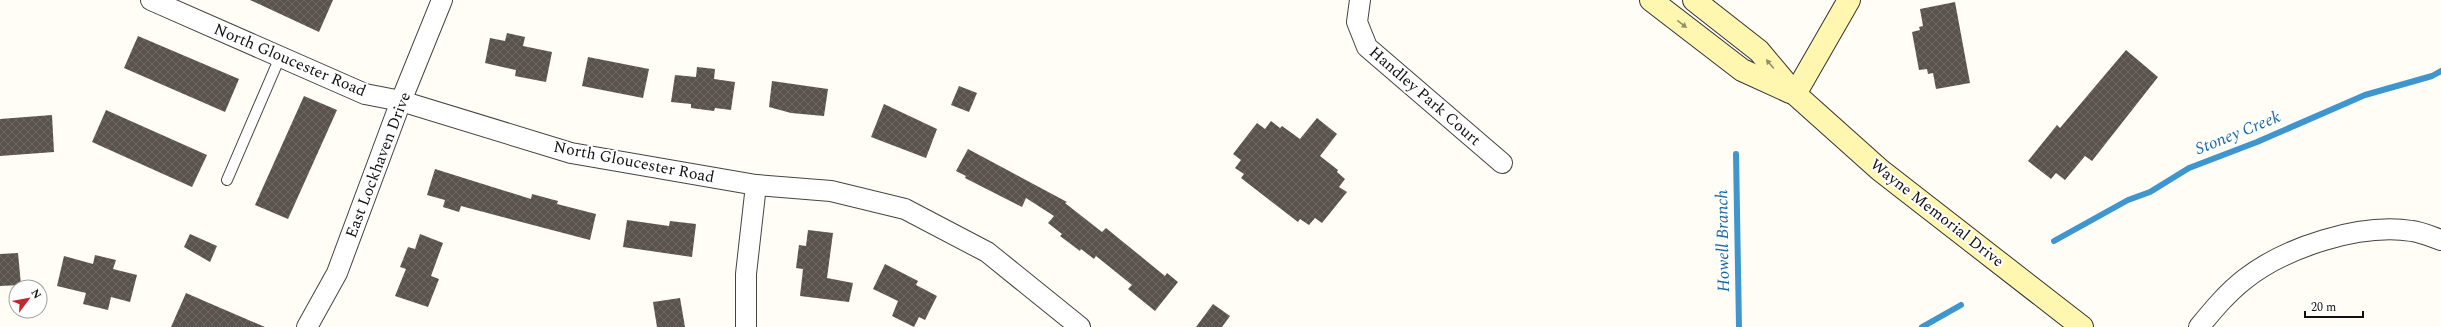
<svg xmlns="http://www.w3.org/2000/svg" width="2441" height="327" viewBox="0 0 2441 327" font-family="Spectral,serif">
  <style>
    .lines { fill: none; stroke-linecap: round; stroke-linejoin: round }
    .stream { stroke: #3f96cf; stroke-width: 6 }
    .building { fill: url(#building-cross-hatch) }
    .lane-casing { stroke: #444; stroke-width: 12 }
    .street-casing { stroke: #444; stroke-width: 22 }
    .secondary-casing { stroke: #333; stroke-width: 24 }
    .lane { stroke: #fff; stroke-width: 10 }
    .street { stroke: #fff; stroke-width: 20 }
    .secondary { stroke: #fff6b0; stroke-width: 22 }
    .oneway { fill: #948f68 }
    .labels { text-anchor: middle; dominant-baseline: central; stroke-width: 4; stroke-linejoin: round; paint-order: stroke }
    .street-label { font-size: 16px; fill: #111; stroke: #fff }
    .water-label { font-size: 17px; font-style: italic; fill: #1768a6; stroke: #fff }
  </style>
  <defs>
    <pattern id="building-cross-hatch" width="8" height="8" patternUnits="userSpaceOnUse"><rect width="8" height="8" fill="#5a524d"/><path d="M0 0l8 8M0 8l8-8" fill="none" stroke="#6d6662"/></pattern>
  </defs>
  <rect width="100%" height="100%" fill="#fffdf5"/>
  <g class="lines">
    <g class="stream">
      <polyline points="1736,154 1739,327"/>
      <polyline points="2054,241 2128,200 2150,192 2189,168 2257,142 2365,95 2432,76 2441,71"/>
      <polyline points="1922,327 1961,305"/>
    </g>
  </g>
  <g class="building">
    <polygon points="250,0 333,0 319,32"/>
    <polygon points="1955,2 1970,83 1936,89 1933,73 1928,74 1927,69 1919,70 1912,32 1920,30 1919,27 1923,26 1920,9"/>
    <polygon points="507,33 525,37 523,46 552,52 546,82 515,76 516,70 485,63 490,38 505,41"/>
    <polygon points="138,36 239,79 225,112 124,68"/>
    <polygon points="2126,50 2158,77 2092,161 2085,156 2065,180 2056,173 2051,179 2028,161 2057,125 2060,128"/>
    <polygon points="588,57 649,69 643,98 582,86"/>
    <polygon points="697,67 715,69 714,79 735,82 731,110 715,108 714,111 691,108 691,104 671,102 675,75 696,77"/>
    <polygon points="772,81 828,89 824,116 791,113 769,107"/>
    <polygon points="959,86 977,93 969,112 951,105"/>
    <polygon points="304,96 337,110 288,219 255,205"/>
    <polygon points="884,104 937,129 926,158 871,137"/>
    <polygon points="106,110 207,155 192,187 92,142"/>
    <polygon points="52,115 54,152 0,156 0,119"/>
    <polygon points="1317,118 1337,134 1320,156 1338,170 1337,172 1345,179 1339,187 1347,192 1322,223 1315,218 1309,225 1300,219 1298,222 1241,178 1244,174 1235,168 1241,160 1233,154 1257,123 1265,129 1271,121 1280,128 1282,126 1300,139"/>
    <polygon points="968,149 1067,202 1065,203 1102,232 1106,228 1165,276 1167,273 1178,282 1155,311 1128,289 1132,285 1096,256 1094,259 1081,249 1080,251 1060,236 1062,234 1048,223 1054,216 1026,198 1022,207 965,178 966,176 956,171"/>
    <polygon points="435,169 531,199 532,194 558,201 557,204 596,214 590,240 461,206 459,212 443,207 445,200 427,195"/>
    <polygon points="627,220 669,226 670,221 696,224 692,257 623,247"/>
    <polygon points="808,230 833,233 827,278 853,283 849,302 800,296 803,269 796,268 799,245 806,246"/>
    <polygon points="190,234 217,246 210,262 184,247"/>
    <polygon points="420,234 443,243 431,276 439,279 428,307 395,296 406,269 400,267 408,247 415,249"/>
    <polygon points="18,253 21,285 0,286 0,254"/>
    <polygon points="95,255 116,260 113,269 137,275 130,302 111,297 108,310 83,304 86,293 57,286 64,256 93,264"/>
    <polygon points="885,264 918,281 916,285 937,296 925,320 919,317 914,327 892,316 898,301 873,289"/>
    <polygon points="186,293 209,303 265,327 171,327"/>
    <polygon points="680,298 685,327 657,327 653,302"/>
    <polygon points="1213,304 1230,316 1222,327 1196,327"/>
  </g>
  <g class="lines">
    <defs>
      <polyline id="lane" points="227,180 280,57"/>
      <g id="street">
        <polyline points="151,0 365,94 401,101 571,153 756,185 831,191 905,209 987,252 1080,327"/>
        <polyline points="1360,0 1357,22 1367,47 1502,163"/>
        <polyline points="307,327 337,273 401,101 442,0"/>
        <polyline points="746,327 746,274 756,185"/>
        <path d="M2199 327C2213 310 2227 293 2245 279 2286 247 2360 223 2412 231 2421 232 2432 237 2441 240"/>
      </g>
      <g id="secondary">
        <polyline points="1651,0 1742,70 1790,92"/>
        <polyline points="1694,0 1759,51 1795,94 1880,170 2082,327"/>
        <polyline points="1795,94 1849,0"/>
      </g>
    </defs>
    <use href="#lane" class="lane-casing"/>
    <use href="#street" class="street-casing"/>
    <use href="#secondary" class="secondary-casing"/>
    <use href="#lane" class="lane"/>
    <use href="#street" class="street"/>
    <use href="#secondary" class="secondary"/>
  </g>
  <defs><path id="oneway-solid" d="M-6-.8H1V-3.2L6.5 0L1 3.2V.8H-6Z"/></defs>
  <g class="oneway">
    <use href="#oneway-solid" transform="translate(1682 24) rotate(38)"/>
    <use href="#oneway-solid" transform="translate(1770 64) rotate(-130)"/>
  </g>
  <g class="labels">
    <g class="street-label">
      <text transform="translate(290 60) rotate(23)">North Gloucester Road</text>
      <text transform="translate(1425 96) rotate(41)">Handley Park Court</text>
      <text transform="translate(634 162) rotate(11)">North Gloucester Road</text>
      <text transform="translate(378 165) rotate(-69)">East Lockhaven Drive</text>
      <text transform="translate(1937 213) rotate(38)">Wayne Memorial Drive</text>
    </g>
    <g class="water-label">
      <text transform="translate(2238 133) rotate(-22)">Stoney Creek</text>
      <text transform="translate(1723 241) rotate(-91)">Howell Branch</text>
    </g>
  </g>
  <g transform="translate(28 299) rotate(58)"><circle r="19" fill="#ffffff" stroke="#a0a0a0"/>
  <path d="M0-3L7 15L0 10L-7 15Z" fill="#c4262e"/>
  <text y="-6" font-size="11" font-weight="bold" text-anchor="middle" fill="#111111">N</text>
  </g>
  <path d="M2305 311v6h58v-6" fill="none" stroke="#111111" stroke-width="2"/>
  <text x="2311" y="311" font-size="12" fill="#111111" stroke="#ffffff" stroke-width="3" paint-order="stroke">20 m</text>
</svg>
